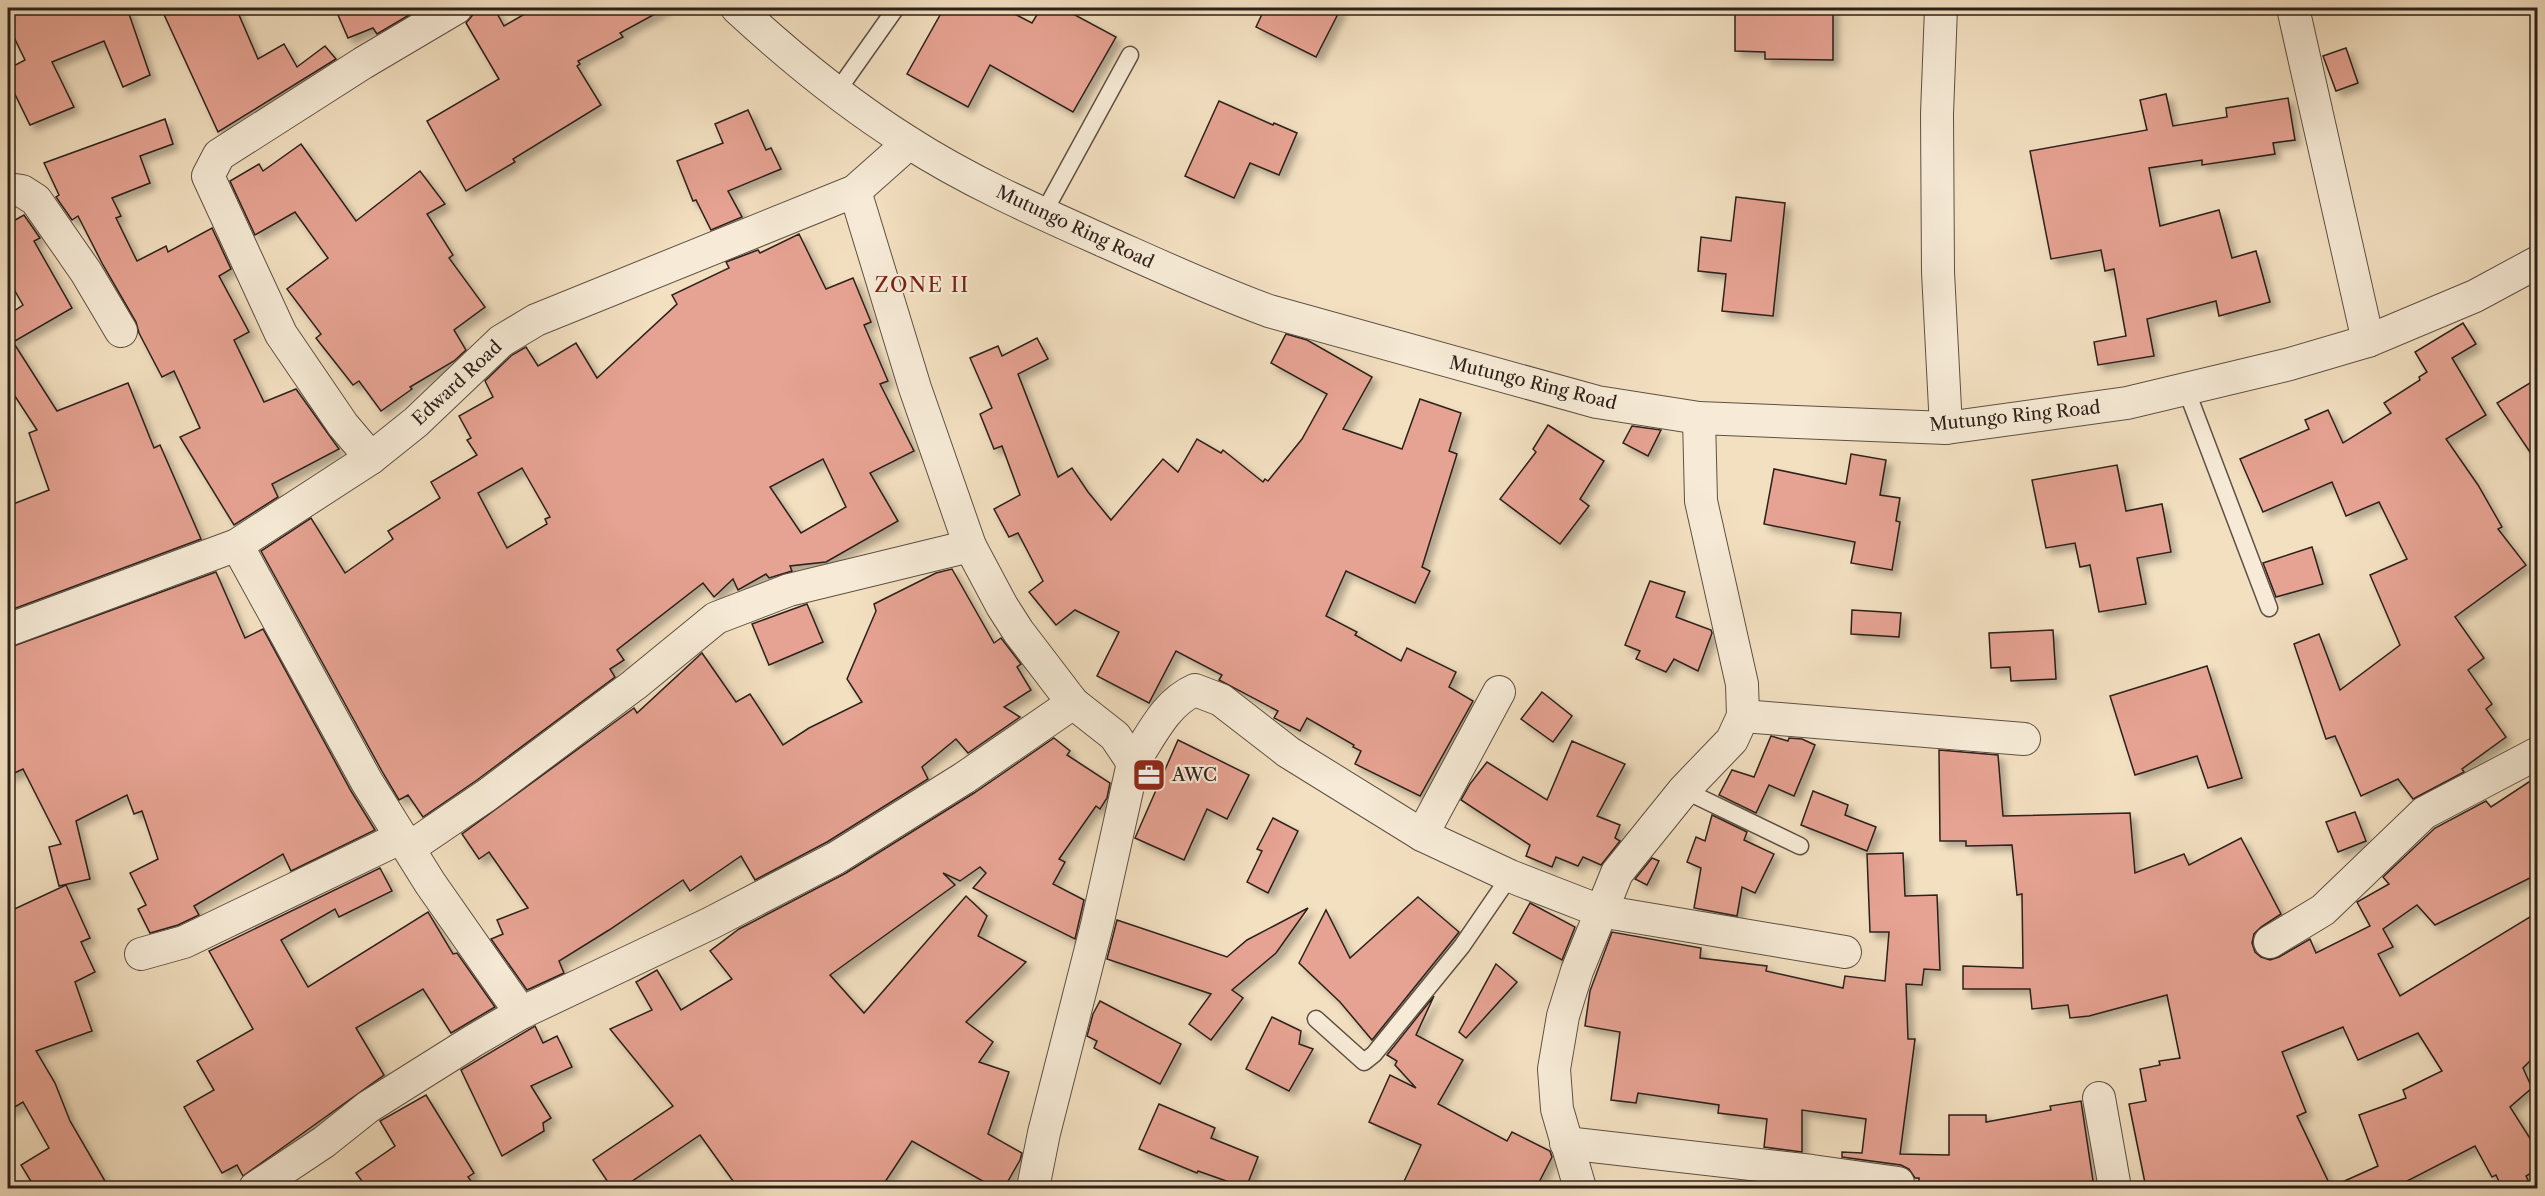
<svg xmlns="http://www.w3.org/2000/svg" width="2545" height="1196" viewBox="0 0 2545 1196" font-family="'Libre Caslon Text',serif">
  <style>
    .building { fill: #e6a292; stroke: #2c201a; stroke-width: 1.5; fill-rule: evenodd; filter: url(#shadow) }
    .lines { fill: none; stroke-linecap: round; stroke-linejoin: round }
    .lane-casing { stroke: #5e5044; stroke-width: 19 }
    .street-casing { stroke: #5e5044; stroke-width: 34 }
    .lane { stroke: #f7ebd7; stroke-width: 16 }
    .street { stroke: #f7ebd7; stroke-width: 32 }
    .labels { text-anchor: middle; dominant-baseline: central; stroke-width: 4.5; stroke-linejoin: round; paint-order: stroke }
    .street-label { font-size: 18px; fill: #2c201a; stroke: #f7ebd7 }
    .poi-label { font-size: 18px; fill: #2c201a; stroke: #f7ebd7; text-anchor: start }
    .quarter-label { font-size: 21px; letter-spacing: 1.5px; fill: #7a1f14; stroke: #f7ebd7 }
  </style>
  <defs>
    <filter id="shadow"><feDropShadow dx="5.5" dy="5.5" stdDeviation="3" flood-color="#0004"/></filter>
  </defs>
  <rect width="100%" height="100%" fill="#f3e0c1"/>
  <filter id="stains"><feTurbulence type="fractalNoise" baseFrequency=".00333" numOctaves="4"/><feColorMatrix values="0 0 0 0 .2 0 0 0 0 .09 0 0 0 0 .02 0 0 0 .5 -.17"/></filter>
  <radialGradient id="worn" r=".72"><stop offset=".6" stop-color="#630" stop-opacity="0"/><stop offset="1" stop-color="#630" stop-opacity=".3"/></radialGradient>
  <g class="building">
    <polygon points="8,8 127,8 150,75 123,87 104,41 52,62 74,107 30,125 8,80 8,69 25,60 8,25"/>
    <polygon points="161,8 236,8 258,59 284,44 297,67 325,46 336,59 218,132"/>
    <polygon points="335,8 421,8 377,34 373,28 348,38"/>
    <polygon points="474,8 494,8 504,26 535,8 666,8 620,33 623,37 578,61 580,64 577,66 601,105 513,159 515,162 466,191 427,121 499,79 466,23 472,16"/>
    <polygon points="944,8 1003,8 1032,23 1041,8 1062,8 1116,37 1073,112 990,65 968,107 907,74"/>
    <polygon points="1265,8 1341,8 1316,57 1256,27"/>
    <polygon points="1735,8 1833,8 1833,60 1765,59 1765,52 1735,51"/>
    <polygon points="2346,48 2358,83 2336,91 2323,56"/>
    <polygon points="2166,94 2173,126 2227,117 2226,108 2288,98 2295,140 2273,143 2275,154 2202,165 2202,160 2149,168 2160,226 2219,210 2232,258 2256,251 2270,302 2219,316 2216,301 2147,319 2154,356 2098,365 2094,342 2126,336 2114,269 2105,271 2101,250 2051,259 2030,151 2147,130 2140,100"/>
    <polygon points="1219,101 1273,125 1274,123 1297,133 1279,175 1250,163 1234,198 1185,176"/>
    <polygon points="748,110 766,150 771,148 781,169 728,191 742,217 711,230 696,200 693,201 677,161 723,143 715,124"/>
    <polygon points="165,119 173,144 140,156 150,183 112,198 121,216 116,218 137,261 166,246 168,252 212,228 231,269 219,276 249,332 234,340 264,402 296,389 339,449 272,484 278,497 234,525 180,437 200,428 174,371 162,377 139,333 136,322 103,265 78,216 72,220 56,197 59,195 44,163"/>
    <polygon points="301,144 356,221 420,171 445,204 427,214 453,255 449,258 485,307 454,330 466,350 454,361 410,387 412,389 381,411 359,381 353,385 316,338 321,334 287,289 328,258 295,212 255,235 230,181 259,164 263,171"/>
    <polygon points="1736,197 1785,203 1773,316 1722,311 1726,274 1698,271 1701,237 1731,241"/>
    <polygon points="24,215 40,238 34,241 72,308 13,342 57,411 128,383 154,448 160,445 201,539 8,611 8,506 49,490 29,433 37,430 11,390 8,392 8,315 23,305 8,279 8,224"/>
    <path d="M799 234 826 289 853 278 871 322 864 325 888 381 880 384 914 451 870 473 898 521 826 562 790 566 792 571 769 578 766 574 738 590 733 579 714 597 703 583 617 650 624 660 610 669 615 677 477 780 423 817 408 795 399 800 383 773 261 551 311 518 345 573 393 539 388 531 440 498 431 482 477 455 467 440 471 438 459 416 493 397 485 381 512 355 526 347 538 366 576 343 597 378 677 304 672 295 729 268 726 262 758 250 760 253ZM823 459 846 507 801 533 770 487ZM522 468 550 517 545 519 547 524 507 548 478 493Z"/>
    <polygon points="2463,323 2476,344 2452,358 2486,415 2446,439 2478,485 2502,527 2498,529 2526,565 2455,617 2484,658 2468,670 2492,704 2486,709 2506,737 2462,769 2464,772 2413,799 2398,779 2361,796 2335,736 2326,739 2294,644 2319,634 2340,690 2400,645 2370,575 2407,559 2379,502 2346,516 2332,482 2263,512 2240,459 2309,429 2305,420 2328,410 2343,443 2391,413 2384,403 2420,380 2419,377 2427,372 2415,352"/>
    <polygon points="1286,334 1307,340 1372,377 1343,429 1402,449 1420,399 1461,413 1449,451 1457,454 1422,567 1430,571 1415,603 1346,571 1326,616 1357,632 1355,635 1401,661 1407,648 1456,672 1449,687 1473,701 1420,796 1355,764 1361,751 1353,747 1354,745 1307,718 1300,731 1274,718 1278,711 1219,680 1222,675 1176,651 1149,703 1097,676 1119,632 1075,610 1056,625 1029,592 1043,581 1018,533 1009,537 994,509 1020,495 1002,446 994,449 980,414 992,408 970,358 998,346 1002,356 1037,338 1048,359 1018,374 1058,477 1072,468 1088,492 1111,520 1163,459 1178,472 1197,439 1221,453 1223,450 1263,482 1265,479 1268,481 1302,439 1327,394 1271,363"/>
    <polygon points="2538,378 2538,464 2497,403"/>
    <polygon points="1548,425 1604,461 1580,499 1589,506 1560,544 1500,499 1536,452 1533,449"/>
    <polygon points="1632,426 1661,430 1648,456 1623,443"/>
    <polygon points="1851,454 1886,460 1880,495 1900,498 1896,521 1900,522 1892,570 1851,563 1855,542 1764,524 1774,469 1846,484"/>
    <polygon points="2117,465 2126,511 2162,504 2171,552 2137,558 2146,604 2099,612 2090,565 2080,567 2075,543 2046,548 2032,480"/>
    <polygon points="2312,547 2323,584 2276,597 2263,563"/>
    <polygon points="952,569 994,643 1001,638 1021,664 1017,667 1031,690 1004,707 1020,717 968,753 956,739 922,767 928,779 827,842 755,880 741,856 690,891 683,880 609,930 559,961 564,973 527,990 491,939 503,934 497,920 528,908 489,852 479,859 462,834 634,708 637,713 702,653 736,702 750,694 783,745 809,728 862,702 847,679 876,611 874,604 936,573"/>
    <polygon points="216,572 245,638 263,629 351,791 375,830 291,871 283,854 194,906 199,915 178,925 150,933 138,909 146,905 130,873 158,859 142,811 134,814 127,795 76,821 90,879 59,886 49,847 61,844 23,769 8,776 8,648"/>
    <polygon points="1650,581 1685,592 1676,617 1711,630 1712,633 1698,671 1674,659 1666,672 1636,659 1640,651 1625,645"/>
    <polygon points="807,604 823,642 769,665 752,624"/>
    <polygon points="1852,610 1901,613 1899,637 1851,634"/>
    <polygon points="2053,630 2056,679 2011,681 2010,667 1991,668 1989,633"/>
    <polygon points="2207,666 2242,778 2208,788 2197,756 2135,775 2110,696"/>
    <polygon points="1542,692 1572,716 1553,742 1521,719"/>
    <polygon points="1771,736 1788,741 1789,738 1802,739 1815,745 1794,796 1769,785 1756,813 1719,795 1732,770 1754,777"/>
    <polygon points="1054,738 1070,751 1067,755 1110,783 1107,798 1100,809 1096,806 1059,859 1065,862 1053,884 1084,900 1075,939 973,888 986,873 980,867 960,881 943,873 955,885 830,975 864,1013 966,896 987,916 978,936 1026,962 966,1022 993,1042 979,1062 1009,1072 988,1134 1022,1153 1020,1160 1004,1188 995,1188 912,1141 881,1188 738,1188 700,1135 622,1188 612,1188 593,1160 673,1106 610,1029 652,1010 636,982 657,970 681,1010 732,979 710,951 739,929 846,873 974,793"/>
    <polygon points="1178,740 1249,775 1227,819 1207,809 1184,860 1135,838"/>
    <polygon points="1572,741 1625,764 1597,816 1620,825 1615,838 1620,841 1601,865 1583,857 1578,866 1556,857 1552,867 1526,856 1530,845 1461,800 1470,784 1487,762 1547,800"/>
    <path d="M1939 750 1998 755 2003 816 2130 813 2135 873 2184 854 2189 865 2241 838 2281 914 2261 927 2254 934 2252 943 2255 952 2261 957 2270 960 2279 957 2310 939 2316 953 2370 926 2357 902 2389 884 2383 877 2435 828 2486 801 2491 807 2538 776V874L2435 925 2417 905 2383 929 2393 947 2378 954 2400 996 2538 912V1053L2523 1068 2532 1088 2510 1107 2538 1151V1169L2526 1176 2532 1188H2502L2496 1175 2492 1177 2475 1146 2407 1181 2410 1188H2146L2129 1104 2146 1101 2140 1069 2160 1065 2159 1061 2180 1058 2167 995 2089 1016 2070 1018 2068 1005 2032 1009 2030 989H1963V966L2023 968 2022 894 2017 895 2012 845 1966 846V841H1940ZM2343 1027 2358 1060 2418 1033 2442 1071 2403 1090 2406 1098 2359 1115 2378 1166 2331 1187 2297 1116 2306 1112 2282 1052Z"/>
    <polygon points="1813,791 1848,805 1845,815 1876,827 1867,851 1801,825"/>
    <polygon points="2355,812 2366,841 2338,852 2326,822"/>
    <polygon points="1712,815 1747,832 1744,840 1774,854 1755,893 1742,887 1737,916 1694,908 1701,868 1687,862 1696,837 1705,841"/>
    <polygon points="1273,818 1298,831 1268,893 1247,882 1262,851 1257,849"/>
    <polygon points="1903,853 1905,896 1937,895 1940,970 1924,969 1922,985 1906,984 1908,1039 1915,1039 1900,1154 1949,1155 1949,1115 1986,1115 1986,1122 2051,1110 2050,1106 2081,1101 2093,1181 2051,1188 2050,1185 2027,1188 1919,1188 1919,1178 1915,1178 1909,1169 1901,1165 1842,1157 1842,1152 1862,1153 1866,1119 1802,1110 1802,1152 1764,1147 1767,1119 1718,1113 1719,1105 1638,1093 1636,1103 1611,1100 1620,1032 1585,1026 1590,991 1612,932 1701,948 1700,958 1767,966 1766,971 1843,988 1845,976 1885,981 1889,932 1870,932 1867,854"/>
    <polygon points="1652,858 1659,861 1647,885 1635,879"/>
    <polygon points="380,868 392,891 339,917 335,909 281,940 308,987 428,912 453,954 457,953 495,1007 451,1033 423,989 356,1028 384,1075 243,1176 237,1165 222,1173 184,1107 214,1090 197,1061 253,1029 209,951"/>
    <polygon points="66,885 90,938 81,942 95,972 75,982 92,1031 36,1051 55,1083 70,1121 109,1188 35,1188 21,1165 49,1148 23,1102 8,1111 8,912"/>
    <polygon points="1418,897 1459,932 1372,1040 1340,1002 1299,963 1326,910 1350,958"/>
    <polygon points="1530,903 1575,927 1562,960 1513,933"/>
    <polygon points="1308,908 1276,953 1232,990 1243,998 1211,1040 1189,1024 1211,994 1107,959 1117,920 1227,957 1247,940"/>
    <polygon points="1496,964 1517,982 1466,1038 1459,1032"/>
    <polygon points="1434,996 1416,1035 1463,1060 1438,1104 1507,1141 1512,1132 1550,1151 1552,1157 1536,1188 1401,1188 1421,1145 1369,1122 1390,1075 1416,1088 1395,1065 1397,1061 1387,1055"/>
    <polygon points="1100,1001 1181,1044 1160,1084 1094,1048 1097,1041 1087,1036 1093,1014"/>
    <polygon points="1272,1017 1301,1031 1299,1044 1313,1049 1289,1091 1246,1069"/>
    <polygon points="535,1026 543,1043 557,1036 572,1067 531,1086 551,1118 543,1123 544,1131 502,1156 461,1070"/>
    <polygon points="426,1095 474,1173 468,1177 476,1188 367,1188 356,1173 395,1146 380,1121"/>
    <polygon points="1159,1104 1215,1128 1211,1138 1258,1157 1246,1188 1198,1171 1197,1173 1139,1149"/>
  </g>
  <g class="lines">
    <defs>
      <g id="lane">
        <polyline points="836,93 896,8"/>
        <polyline points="1043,214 1130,55"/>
        <polyline points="2186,389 2269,608"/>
        <polyline points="1684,790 1800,846"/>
        <polyline points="1316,1019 1364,1062 1374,1054 1462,946 1510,876"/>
      </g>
      <g id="street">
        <path d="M737 8C790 57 846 103 908 142 970 182 1039 212 1106 242 1160 266 1214 291 1269 311L1597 402 1699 418 1946 428 2127 403 2290 364 2368 341 2475 296 2538 262"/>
        <polyline points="1941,8 1937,114 1938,272 1946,428"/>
        <polyline points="2293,8 2368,341"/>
        <polyline points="8,189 22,191 36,200 86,272 121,331"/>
        <polyline points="855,191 915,388 970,546"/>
        <polyline points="371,458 343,425 281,334 208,176 219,155 363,63 456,8"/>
        <polyline points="237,545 367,782 430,883 521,1013"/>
        <polyline points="8,630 237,545 371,458 416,422 501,341 536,320 855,191 909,143"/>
        <polyline points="1743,716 2024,739"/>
        <path d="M1133 763C1151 736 1165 703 1195 690L1221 700 1288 752 1422 835 1510 876 1600 911 1845 952"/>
        <polyline points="1422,835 1499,692"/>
        <polyline points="409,848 487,795 634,685 716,618 789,590 970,546 1002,606 1018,631 1073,703 1115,736 1133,763 1097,925 1044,1133 1033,1188"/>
        <polyline points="2270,942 2323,910 2424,813 2538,753"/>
        <polyline points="141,954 184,942 402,837"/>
        <polyline points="2099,1098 2115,1188"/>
        <polyline points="1566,1143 1812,1171 1898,1183"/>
        <polyline points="255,1188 324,1142 368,1107 473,1041 521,1013 711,923 836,858 964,778 1073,703"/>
        <polyline points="1580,1188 1557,1109 1554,1069 1563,1016 1577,971 1617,873 1684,790 1732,740 1743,716 1742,684 1701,501 1699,418"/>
      </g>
    </defs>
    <use href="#lane" class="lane-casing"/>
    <use href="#street" class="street-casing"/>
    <use href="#lane" class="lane"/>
    <use href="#street" class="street"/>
  </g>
  <defs>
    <symbol id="office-square" viewBox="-11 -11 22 22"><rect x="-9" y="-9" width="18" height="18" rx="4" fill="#8f2418" stroke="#f7ebd7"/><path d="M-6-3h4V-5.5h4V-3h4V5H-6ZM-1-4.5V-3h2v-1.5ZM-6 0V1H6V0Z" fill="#fff"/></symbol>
  </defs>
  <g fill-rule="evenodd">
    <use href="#office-square" x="1130" y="756" width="38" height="38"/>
  </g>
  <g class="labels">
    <g class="street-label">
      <text transform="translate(1075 227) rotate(25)">Mutungo Ring Road</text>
      <text transform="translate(457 383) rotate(-43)">Edward Road</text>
      <text transform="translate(1533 383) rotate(14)">Mutungo Ring Road</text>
      <text transform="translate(2015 416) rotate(-6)">Mutungo Ring Road</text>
    </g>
    <g class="poi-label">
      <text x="1172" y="775">AWC</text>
    </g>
    <g class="quarter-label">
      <text x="922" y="284">ZONE II</text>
    </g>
  </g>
  <rect width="2545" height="1196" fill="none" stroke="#f3e0c1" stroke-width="30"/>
  <rect x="9" y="9" width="2527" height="1178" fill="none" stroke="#2c201a" stroke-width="3"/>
  <rect x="15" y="15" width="2515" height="1166" fill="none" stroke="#2c201a" stroke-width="1.5"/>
  <rect width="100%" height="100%" filter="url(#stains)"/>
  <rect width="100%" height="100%" fill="url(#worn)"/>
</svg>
